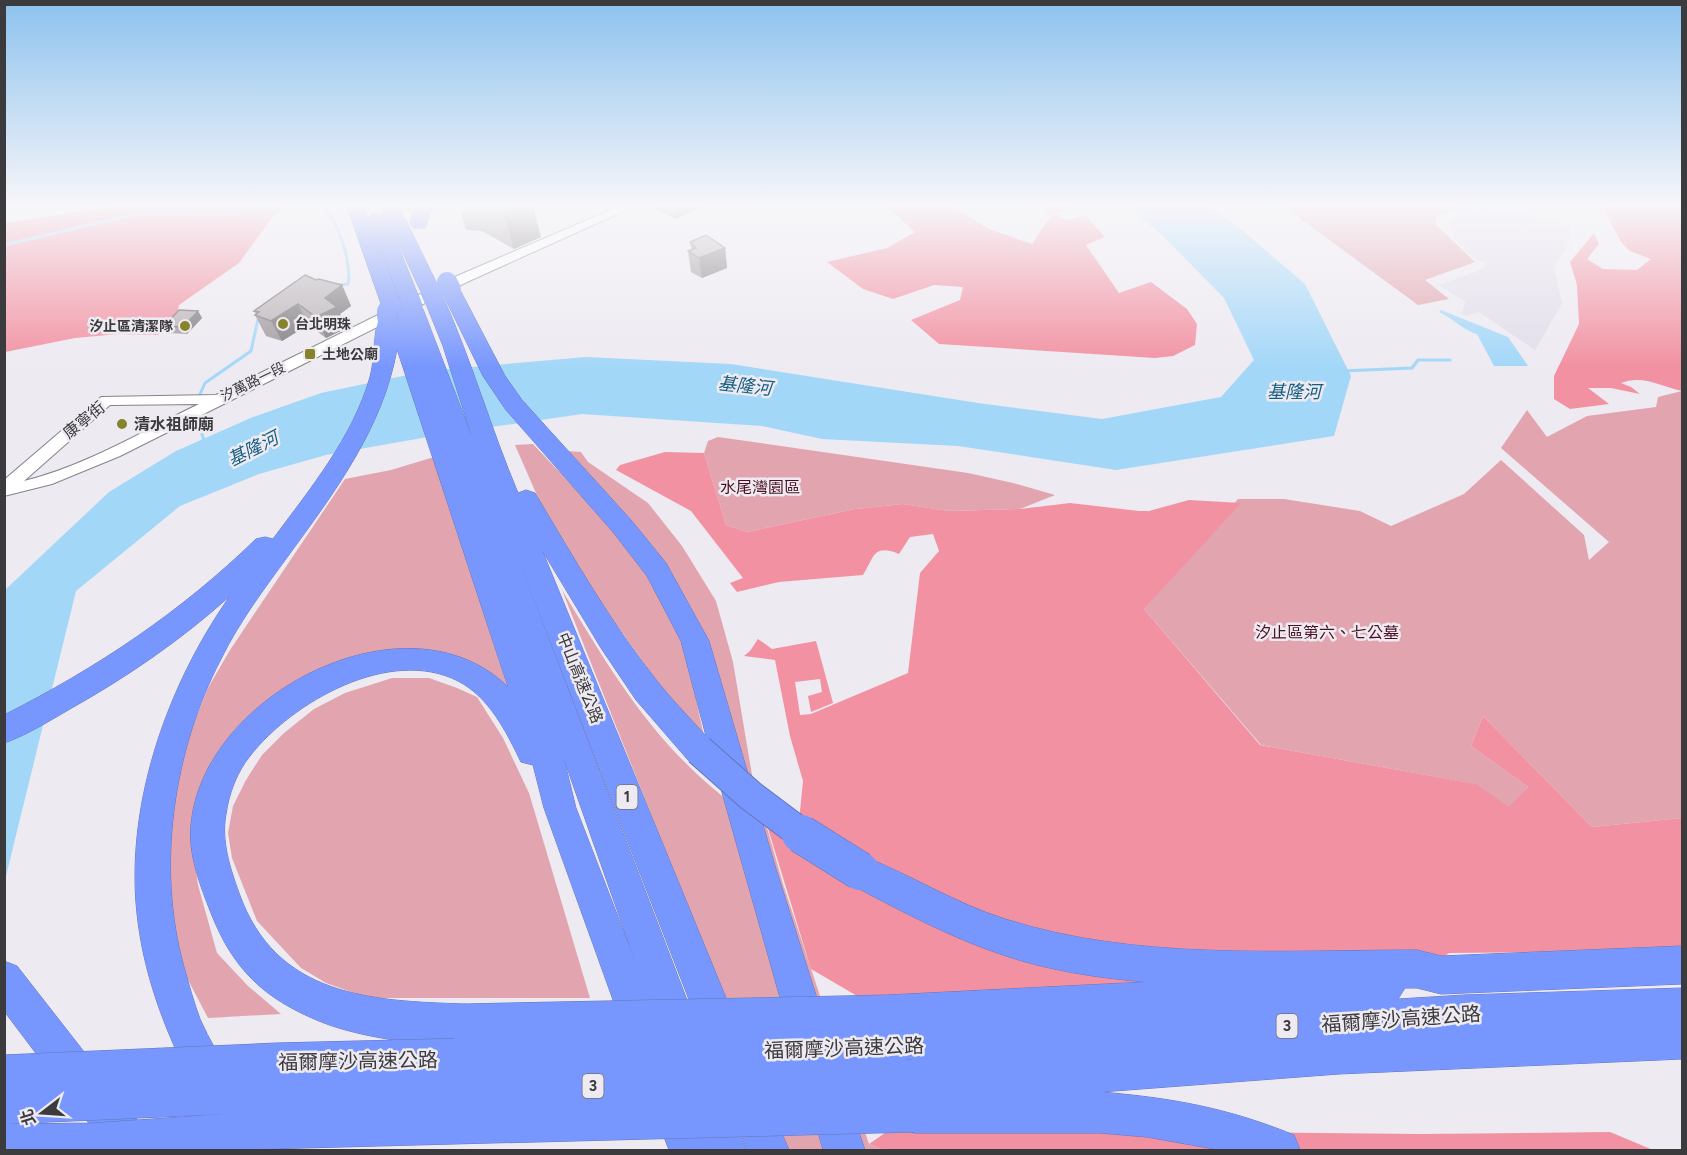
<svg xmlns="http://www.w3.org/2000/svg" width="1687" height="1155" viewBox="0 0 1687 1155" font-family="Figtree,'Noto Sans TC',sans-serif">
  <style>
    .built { fill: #e2ddea }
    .green { fill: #e2a5af }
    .forest { fill: #f291a2 }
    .water { fill: #a3d7f8 }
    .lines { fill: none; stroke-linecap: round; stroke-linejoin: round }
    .stream { stroke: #a3d7f8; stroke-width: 3 }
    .minor-casing { stroke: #858389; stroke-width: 2 }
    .highway-casing { stroke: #6376ba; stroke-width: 1 }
    .minor { fill: #fff; fill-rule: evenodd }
    .highway { fill: #7897fe; fill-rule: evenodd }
    .highway-bridge-far2-casing { stroke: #6376ba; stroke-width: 20; stroke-linecap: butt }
    .highway-bridge-far1-casing { stroke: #6376ba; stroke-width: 32; stroke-linecap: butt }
    .highway-bridge-casing { stroke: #6376ba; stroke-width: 39; stroke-linecap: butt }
    .highway-bridge-far2 { stroke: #7897fe; stroke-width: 20 }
    .highway-bridge-far1 { stroke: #7897fe; stroke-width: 30 }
    .highway-bridge { stroke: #7897fe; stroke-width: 38 }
    .wall { fill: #a09b9e }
    .shaded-wall { fill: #827e81 }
    .building { fill: #bab4b8; stroke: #827e81; stroke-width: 1.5 }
    .poi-dot { fill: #86832c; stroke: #edeaf1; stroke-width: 2 }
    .labels { text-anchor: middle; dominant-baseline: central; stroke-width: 5; stroke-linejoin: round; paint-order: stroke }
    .far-poi-label { font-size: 14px; font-weight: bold; fill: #3b3a3d; stroke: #edeaf1; text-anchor: start }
    .far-street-label { font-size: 14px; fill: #3b3a3d; stroke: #edeaf1 }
    .shield { fill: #edeaf1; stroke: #706f73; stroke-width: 1.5 }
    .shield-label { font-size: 15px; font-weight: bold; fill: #3b3a3d }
    .street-label { font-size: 16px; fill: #3b3a3d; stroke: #edeaf1 }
    .poi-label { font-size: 16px; font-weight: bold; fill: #3b3a3d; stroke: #edeaf1; text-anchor: start }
    .park-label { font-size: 16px; fill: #4c1021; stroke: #edeaf1 }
    .water-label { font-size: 18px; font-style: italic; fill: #165e82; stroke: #edeaf1 }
    .near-street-label { font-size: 20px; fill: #3b3a3d; stroke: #edeaf1 }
  </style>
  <rect width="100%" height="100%" fill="#edeaf1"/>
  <polygon class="built" points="1483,208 1503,211 1511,209 1570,225 1569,243 1554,266 1562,304 1535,350 1479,312 1467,316 1461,314 1466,302 1439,285 1483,269 1485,263 1474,258 1455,240 1451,218 1477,213"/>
  <g class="green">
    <polygon points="1283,206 1465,206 1437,216 1435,224 1475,262 1425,280 1449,299 1418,305"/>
    <polygon points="1682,391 1682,818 1592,827 1483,716 1471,746 1528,787 1509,808 1475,784 1261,745 1144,609 1238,499 1284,499 1360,511 1391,526 1464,494 1501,460 1584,535 1589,560 1609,542 1501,448 1527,410 1547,437 1587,416 1656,407 1658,397"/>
    <polygon points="718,437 968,473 1013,483 1055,495 1020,509 949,511 903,504 855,509 747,532 726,525 704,453 708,441"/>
    <path d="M533 444C589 504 655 566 683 646 692 674 697 706 704 736L669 699 600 601 546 516 515 445Z"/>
    <polygon points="567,451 581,452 588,462 648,503 682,546 716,601 733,662 752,775 783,884 869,1144 883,1150 844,1150 695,641"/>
    <polygon points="434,457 509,692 487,670 466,661 439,653 402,652 289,689 192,840 198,885 217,953 248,986 281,1014 208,1018 186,976 175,936 168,887 170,818 183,750 208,688 230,650 345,479 391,470"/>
    <path d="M562 590C612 673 655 746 734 805L833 1150H784Z"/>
    <polygon points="392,678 429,678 457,688 477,697 503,738 529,793 590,998 368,998 326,983 301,968 257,921 232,858 228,833 233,806 246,780 262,755 284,733 314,709 345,693"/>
  </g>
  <g class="forest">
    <polygon points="117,206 287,206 274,215 239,263 179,305 176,318 158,335 118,334 75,338 5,352 5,223"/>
    <polygon points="886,206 951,206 989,229 1032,244 1050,217 1042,206 1078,206 1054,213 1066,220 1085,215 1105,237 1086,245 1119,293 1151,282 1187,309 1197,324 1195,345 1173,356 1155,358 939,344 911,320 960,300 963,287 934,285 893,299 863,289 827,262 887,248 915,232"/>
    <path d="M1602 206H1682V391C1663 387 1642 374 1621 383L1631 387 1640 394 1611 388H1588L1609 404 1570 409 1554 399V376L1579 324 1577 285 1570 262 1594 233 1599 244 1587 259 1603 269 1637 270 1651 259 1630 251 1621 242Z"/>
    <path d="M665 452 704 453 726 525 747 532 855 509 903 504 949 511 1020 509 1070 503 1139 511H1149L1189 500 1241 503 1144 609 1260 745 1476 784 1509 807 1528 787 1471 746 1483 716 1592 827 1682 818V951L1449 953 1417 976 888 1014 811 969 762 809 798 831 803 781 790 736 775 660 744 656 750 651 758 639 772 649 816 641 833 703 811 712 808 696 822 692 820 679 795 682 800 715 811 714 908 673 920 573 939 551 933 534 910 537 899 554C872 543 874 559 863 575L779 582 737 592 730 583 743 578 691 511 616 470 620 465Z"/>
    <polygon points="914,1113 1227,1132 1420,1134 1610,1132 1653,1150 883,1150 869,1144"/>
  </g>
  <g class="water">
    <polygon points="1128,206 1207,206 1236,225 1305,284 1351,376 1334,436 1116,470 958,446 822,439 762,426 582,414 450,433 326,455 259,474 180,506 76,591 5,880 5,590 109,492 176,451 253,417 321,393 427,371 586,357 731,364 978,403 1102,419 1221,397 1254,360 1224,298 1165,238"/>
    <path d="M1441 310 1508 337 1528 366H1494L1477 334C1466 332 1452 318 1439 312Z"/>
  </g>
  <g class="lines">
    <g class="stream">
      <path d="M323 206C338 221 352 263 348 284L336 285"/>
      <polyline points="4,245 136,214 171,210 224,212 272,206"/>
      <polyline points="1343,371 1412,368 1418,360 1450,360"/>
      <polyline points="200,394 205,383 251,351 258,319 261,317"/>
      <polyline points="197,416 204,441"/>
    </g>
    <defs>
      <path id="minor" d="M620 206H635L467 282 120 456 52 484 4 496V480L101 397 216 395 457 276ZM199 404C143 431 85 466 24 481L110 405Z"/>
      <g id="highway">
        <path d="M347 206H364L403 309 406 305 400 300 369 218 372 214H384L387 218 420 300 417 304 423 309 472 437 443 346 424 299 427 295 420 290 381 206H399L440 290 437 294 444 299C472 362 491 429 518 493L526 490 535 493C573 557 611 623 657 681 672 700 690 718 706 736L681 641 647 576 613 532 506 410 483 376 441 290 444 286H458L505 376 522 400 631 520 666 563 709 641 775 866 828 1033 823 1047 809 1052 795 1047 790 1033 712 757 710 760 699 764 688 760 636 700 601 648 542 550 740 1032 735 1046 721 1051 707 1046 516 553 700 1034 695 1048 681 1053 667 1048 662 1036 658 1047 644 1052 630 1047 544 808 533 765 521 762C506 731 489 697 458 681 390 646 292 702 250 756 237 772 229 793 226 814 221 841 230 868 239 893 276 997 371 1001 465 1004L479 1009 484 1023 479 1037C441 1052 357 1037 319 1021 263 998 233 969 211 913 200 885 188 854 191 825 202 694 408 589 508 687L397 349C383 428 334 493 288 556 264 589 239 622 221 659 173 751 156 867 184 967 189 985 194 1003 200 1019 209 1040 222 1059 231 1080L225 1094 211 1100 197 1094C169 1039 146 984 138 922 123 810 166 687 230 596 181 640 127 677 70 709 49 721 27 735 4 743V715C97 668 181 612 256 539L265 537 273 539C310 489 353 437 370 377 375 359 373 336 378 322 379 317 384 316 388 314L383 309ZM564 759 635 961 576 808Z"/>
        <polygon points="415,206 433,206 425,228 413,228 410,224"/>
        <path d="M860 855C910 874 954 903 1005 919 1137 961 1281 950 1417 950L1441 956 1682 946V984L1441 994 1417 988H1405L1398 999 1464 995 1682 988V1059L1339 1074 1101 1092C1172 1098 1228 1108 1294 1135L1300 1150H1220L1147 1137 1100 1133H914L900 1127 894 1113 900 1099 905 1096 898 1093 892 1079 897 1066 878 1061 872 1047 878 1033 883 1031 874 1028 869 1014 874 1000 888 995 1146 982C1099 978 1051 971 1006 956 951 938 899 910 848 883L843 871 848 859Z"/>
        <polygon points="4,961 17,966 149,1135 155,1150 109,1150 4,1011"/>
        <polygon points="829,1079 843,1085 865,1150 823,1150 809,1099 815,1085"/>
        <polygon points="748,1081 762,1087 789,1150 747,1150 728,1101 734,1087"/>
        <polygon points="671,1083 685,1089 689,1098 693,1090 707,1084 721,1090 746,1150 669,1150 651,1103 657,1089"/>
      </g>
    </defs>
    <use href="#minor" class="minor-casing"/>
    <use href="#highway" class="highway-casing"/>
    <use href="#minor" class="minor"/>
    <use href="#highway" class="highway"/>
    <defs>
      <g id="highway-bridge-far2">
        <polyline points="447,282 451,290"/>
        <polyline points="430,290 434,299"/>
        <polyline points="410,300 413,309"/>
        <polyline points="387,311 388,321"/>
      </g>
      <polyline id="highway-bridge-far1" points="699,750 751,796 803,835"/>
      <g id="highway-bridge">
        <polyline points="801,834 860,871"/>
        <polyline points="465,1023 888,1014"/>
        <polyline points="4,1074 277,1062 892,1047"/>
        <polyline points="4,1105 273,1093 912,1079"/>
        <polyline points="4,1143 96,1142 266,1130 914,1113"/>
      </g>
    </defs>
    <use href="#highway-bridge-far2" class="highway-bridge-far2-casing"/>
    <use href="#highway-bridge-far1" class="highway-bridge-far1-casing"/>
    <use href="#highway-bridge" class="highway-bridge-casing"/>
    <use href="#highway-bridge-far2" class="highway-bridge-far2"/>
    <use href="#highway-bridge-far1" class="highway-bridge-far1"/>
    <use href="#highway-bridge" class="highway-bridge"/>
  </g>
  <g class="wall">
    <polygon points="459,206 533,206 541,237 514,249 482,231 466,230"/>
    <polygon points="651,206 704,206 675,219 651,207"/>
    <polygon points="690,242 725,248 727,268 702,278 691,272 688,251 692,250"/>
    <polygon points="316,280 342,285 351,306 340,314 347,328 326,338 308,325 282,341 266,336 255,315 256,314 254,311"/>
    <polygon points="198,311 202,318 187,334 168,333 164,326"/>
  </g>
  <g class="shaded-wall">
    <polygon points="513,206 533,206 541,237 514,249 503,210"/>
    <polygon points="673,206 704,206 675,219"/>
    <polygon points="725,248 727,268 702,278 699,258"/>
    <polygon points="342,285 351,306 340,314 347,328 326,338 316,317 325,298"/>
    <polygon points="298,304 308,325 282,341 271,321"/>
    <polygon points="198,311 202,318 187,334 183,327"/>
  </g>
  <g class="building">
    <polygon points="496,206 513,206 503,210"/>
    <polygon points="706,235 725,248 699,258 688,251 696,248 690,242"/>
    <polygon points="305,275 316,280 319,279 342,285 325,298 337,307 316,317 298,304 271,321 255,315 259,312 254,311"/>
    <polygon points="179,310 198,311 183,327 164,326"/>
  </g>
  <linearGradient id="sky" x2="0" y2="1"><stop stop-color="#8cc2ee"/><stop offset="0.56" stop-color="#f7f6f9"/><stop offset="1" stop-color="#f7f6f9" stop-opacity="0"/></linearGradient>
  <rect width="1687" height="367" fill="url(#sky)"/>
  <g class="poi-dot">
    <circle cx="283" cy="324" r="6"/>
    <circle cx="185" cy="326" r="6"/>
    <rect x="304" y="348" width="12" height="12" rx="3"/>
    <circle cx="122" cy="424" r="6"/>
  </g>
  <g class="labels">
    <g class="far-poi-label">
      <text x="295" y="324">台北明珠</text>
      <text x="173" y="326" text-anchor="end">汐止區清潔隊</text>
      <text x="322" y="354">土地公廟</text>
    </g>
    <g class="far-street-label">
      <text transform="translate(253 382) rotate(-26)">汐萬路一段</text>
    </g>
    <g class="shield">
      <rect x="616.5" y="785" width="21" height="24" rx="4.5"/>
      <rect x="1276.5" y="1014" width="21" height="24" rx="4.5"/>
      <rect x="582.5" y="1074" width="21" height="24" rx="4.5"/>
    </g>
    <g class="shield-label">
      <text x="627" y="797">1</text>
      <text x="1287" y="1026">3</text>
      <text x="593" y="1086">3</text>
    </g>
    <g class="street-label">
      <text transform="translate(84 420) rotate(-39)">康寧街</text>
      <text transform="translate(580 678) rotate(68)">中山高速公路</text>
    </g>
    <g class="poi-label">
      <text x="134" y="424">清水祖師廟</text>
    </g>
    <g class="park-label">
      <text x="760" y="487">水尾灣園區</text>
      <text x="1327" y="632">汐止區第六、七公墓</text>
    </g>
    <g class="water-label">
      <text transform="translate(745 386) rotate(6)">基隆河</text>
      <text x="1294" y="392">基隆河</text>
      <text transform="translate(253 449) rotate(-27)">基隆河</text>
    </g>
    <g class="near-street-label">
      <text transform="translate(1401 1019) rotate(-4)">福爾摩沙高速公路</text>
      <text transform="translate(844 1048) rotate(-2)">福爾摩沙高速公路</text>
      <text transform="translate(358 1061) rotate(-1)">福爾摩沙高速公路</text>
    </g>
  </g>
  <rect width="1687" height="1155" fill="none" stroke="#3b3a3d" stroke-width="12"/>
  <g transform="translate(42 1113) rotate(253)" stroke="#edeaf1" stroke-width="4.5" paint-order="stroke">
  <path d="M0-4.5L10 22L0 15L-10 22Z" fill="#3b3a3d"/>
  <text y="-9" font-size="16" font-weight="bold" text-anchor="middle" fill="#3b3a3d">北</text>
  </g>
</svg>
